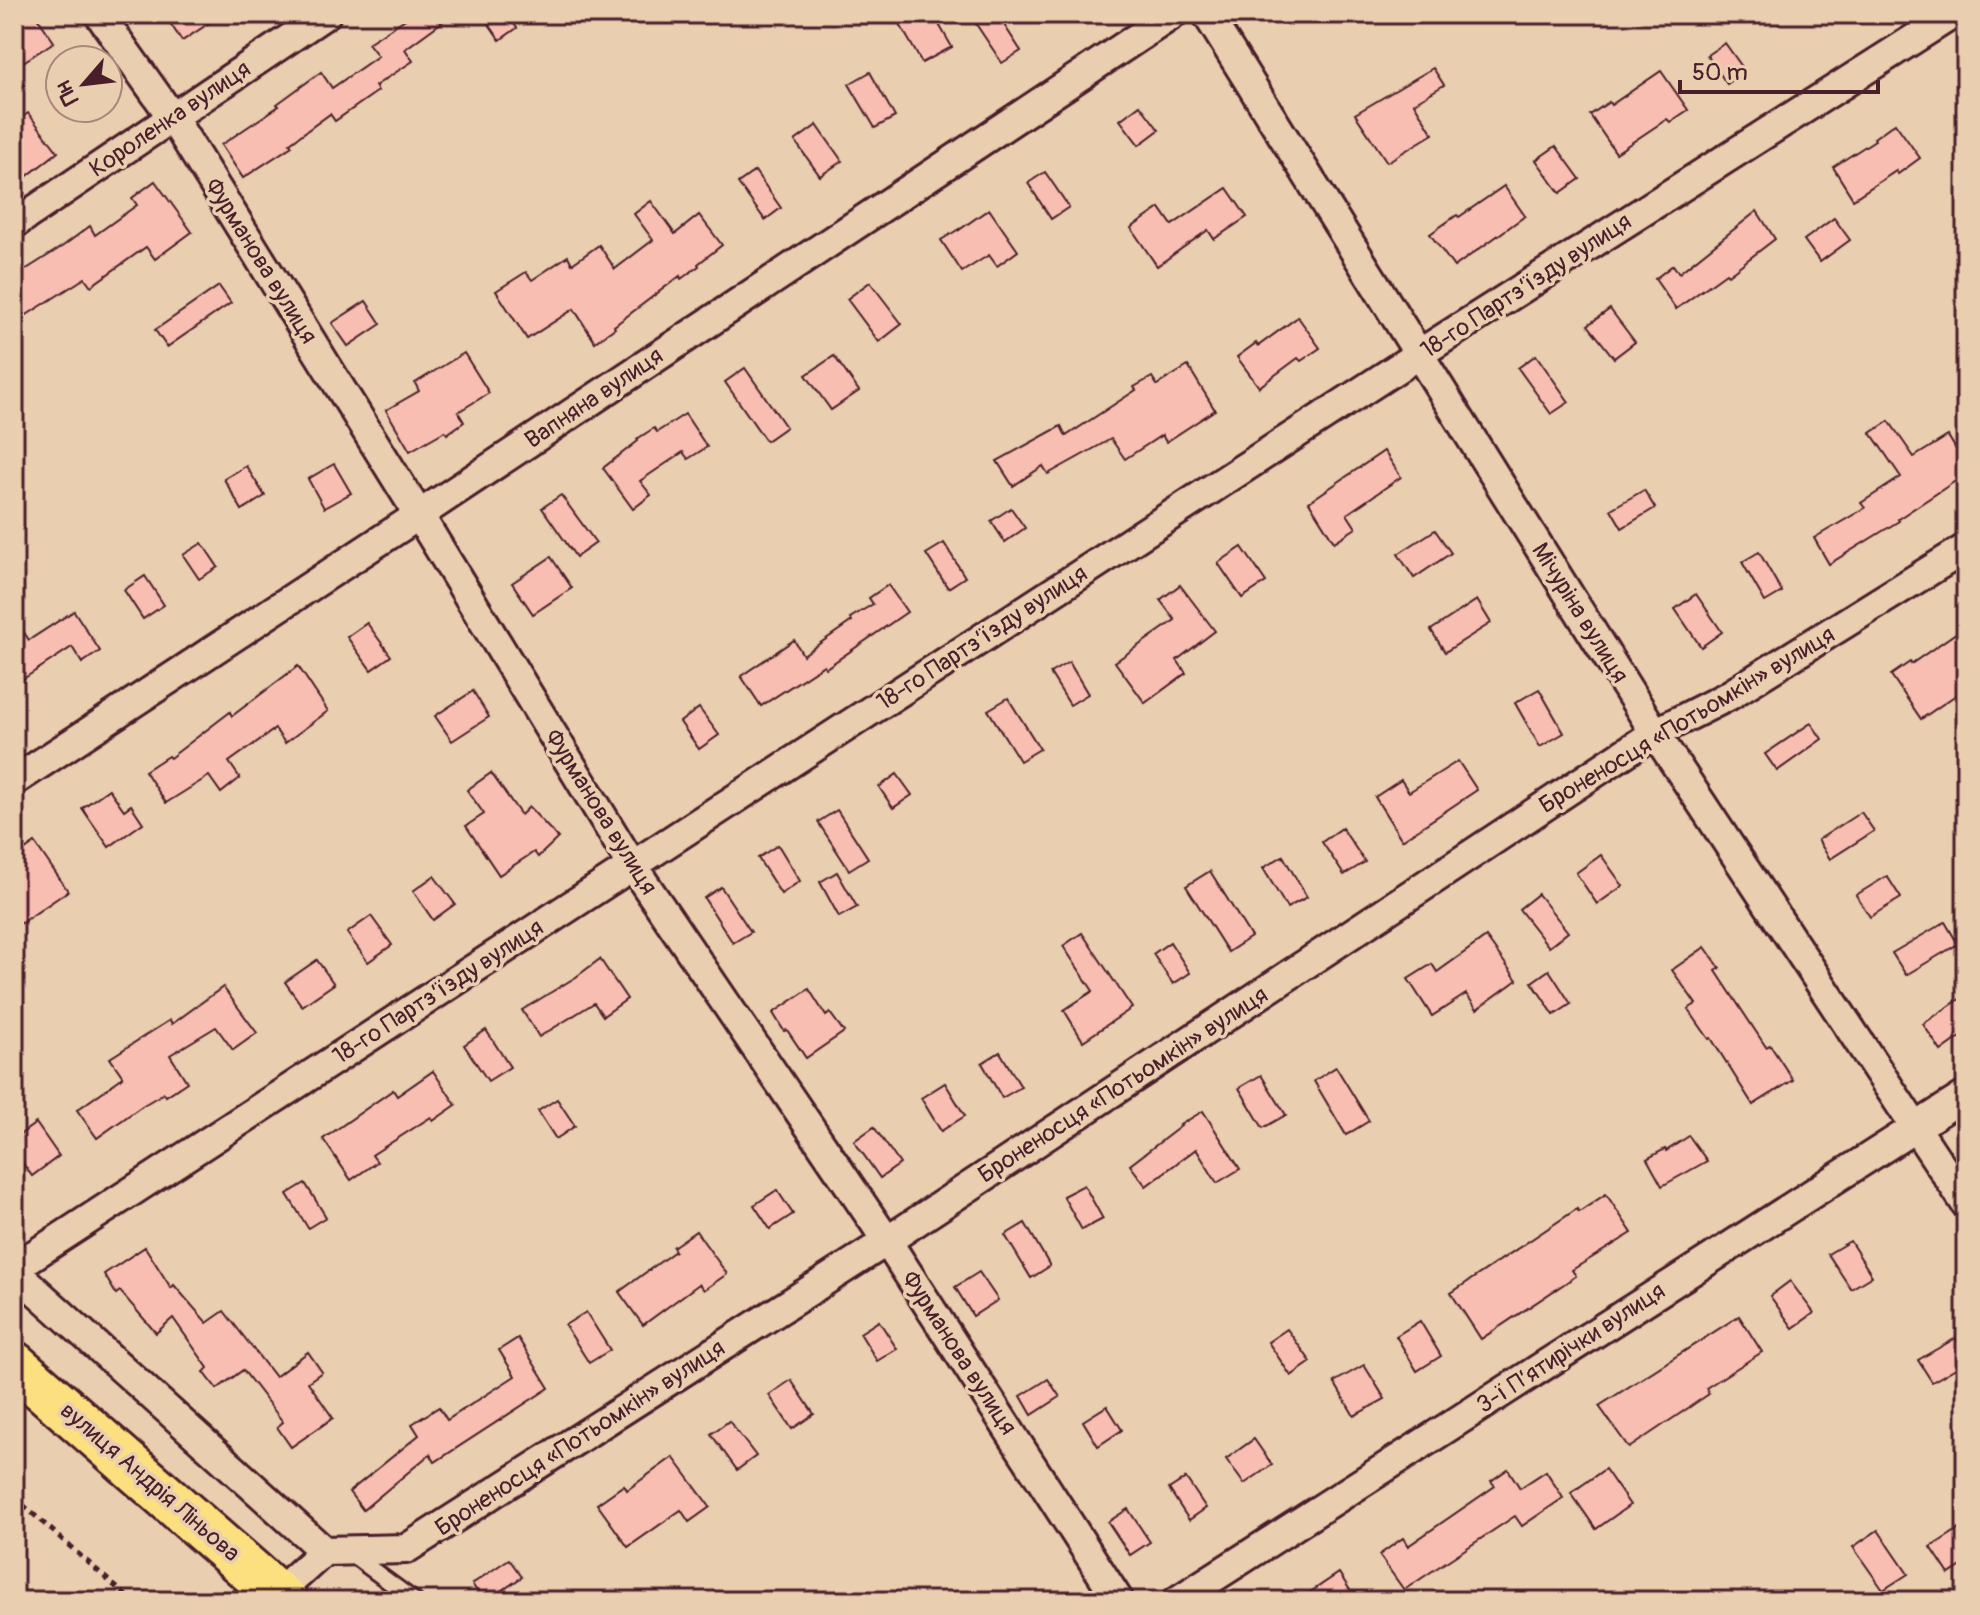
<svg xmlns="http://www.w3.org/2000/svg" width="1980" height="1615" viewBox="0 0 1980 1615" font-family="Pangolin,sans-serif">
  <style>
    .building { fill: #f8beb1; stroke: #4a1f2b; stroke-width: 2 }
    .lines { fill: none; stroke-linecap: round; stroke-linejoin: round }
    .service-casing { stroke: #4a1f2b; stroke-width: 20 }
    .minor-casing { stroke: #4a1f2b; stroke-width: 34 }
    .primary-casing { stroke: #4a1f2b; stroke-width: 50 }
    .path { stroke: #4a1f2b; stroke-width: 5; stroke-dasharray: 6 6; stroke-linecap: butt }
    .service { stroke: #e9ceb0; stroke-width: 14 }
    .minor { stroke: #e9ceb0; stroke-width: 28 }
    .primary { stroke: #fce080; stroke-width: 44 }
    .labels { text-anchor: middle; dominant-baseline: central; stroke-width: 7; stroke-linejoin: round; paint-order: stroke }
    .street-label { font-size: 24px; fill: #4a1f2b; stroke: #e9ceb0 }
  </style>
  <rect width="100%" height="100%" fill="#e9ceb0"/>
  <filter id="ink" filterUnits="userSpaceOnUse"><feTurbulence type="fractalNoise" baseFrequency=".0125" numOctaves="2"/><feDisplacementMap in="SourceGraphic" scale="16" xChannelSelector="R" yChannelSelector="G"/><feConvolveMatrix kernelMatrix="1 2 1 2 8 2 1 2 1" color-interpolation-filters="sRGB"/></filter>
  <g filter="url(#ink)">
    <g class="building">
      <polygon points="14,14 35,14 54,42 14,68"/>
      <polygon points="164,14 223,14 182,41"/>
      <polygon points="413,14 453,14 405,49 413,61 375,86 378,91 335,121 330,114 290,143 292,146 243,178 221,145 279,106 277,104 321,72 332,88 378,56 368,43"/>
      <polygon points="482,14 507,14 517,28 500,40"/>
      <polygon points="894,14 933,14 952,47 922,63"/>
      <polygon points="991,14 997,14 1021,51 1002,63 976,24"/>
      <polygon points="1725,43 1745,71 1727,84 1707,55"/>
      <polygon points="1433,68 1444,85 1414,103 1433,134 1387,162 1355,114"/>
      <polygon points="1661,71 1688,110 1670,122 1667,119 1616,153 1590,115 1609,102 1611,105"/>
      <polygon points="870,72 895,117 875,128 849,84"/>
      <polygon points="1140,105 1159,130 1139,145 1120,120"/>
      <polygon points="28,113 58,152 26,177 14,161 14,123"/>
      <polygon points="1895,123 1920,158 1898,174 1896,171 1853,199 1833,167 1875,140 1874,138"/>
      <polygon points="817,125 842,161 820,176 795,141"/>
      <polygon points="1556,146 1580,179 1560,193 1536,160"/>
      <polygon points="755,171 781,208 765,220 738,183"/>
      <polygon points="1045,172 1069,207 1051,219 1028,183"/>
      <polygon points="155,181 192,232 155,259 146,247 91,286 85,278 14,323 14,277 63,246 90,226 95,235 137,205 132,198"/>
      <polygon points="1504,186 1525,216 1454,267 1430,234 1457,215 1459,217"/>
      <polygon points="1227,188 1247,217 1214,239 1208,230 1157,266 1131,228 1160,208 1172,225"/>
      <polygon points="651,201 675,234 699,215 722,245 698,264 699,266 681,279 680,276 614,326 615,328 595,342 574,309 527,339 496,291 526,272 532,280 568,256 572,264 599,245 615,269 653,240 634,214"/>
      <polygon points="989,209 1018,251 997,266 989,255 962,272 941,240 959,229 959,230"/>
      <polygon points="1757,211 1775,239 1728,275 1726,273 1676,309 1655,279 1673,265 1679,273"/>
      <polygon points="1834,218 1850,240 1820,262 1804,240"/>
      <polygon points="870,282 902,324 879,342 847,299"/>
      <polygon points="219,286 231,303 167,347 155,330"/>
      <polygon points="366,301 381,324 348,346 332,323"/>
      <polygon points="1610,309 1635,342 1614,358 1588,325"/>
      <polygon points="1298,317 1320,348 1301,361 1298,358 1259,387 1237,357 1256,343 1258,346"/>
      <polygon points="464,353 489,393 458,412 464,422 447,434 445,431 410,451 386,410 419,391 415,383"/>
      <polygon points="1536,355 1569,402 1551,414 1518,368"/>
      <polygon points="834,356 859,391 831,410 806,375"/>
      <polygon points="1188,366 1215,410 1166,442 1162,435 1125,459 1111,439 1048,474 1043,466 1013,486 997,461 1061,426 1066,436 1136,390 1134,387 1152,377 1157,385"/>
      <polygon points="745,368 786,427 766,441 725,382"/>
      <polygon points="685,414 707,447 688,459 683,452 640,481 651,495 633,509 603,468 638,441 637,439 654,428 657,432"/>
      <polygon points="1889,421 1914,457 1948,436 1966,466 1966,474 1898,519 1899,521 1829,564 1814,538 1865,508 1861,503 1901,477 1871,433"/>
      <polygon points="1384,451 1401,477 1347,514 1356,528 1334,542 1309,502"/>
      <polygon points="334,464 351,493 324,508 308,479"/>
      <polygon points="246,466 265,496 242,510 224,479"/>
      <polygon points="1644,490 1655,508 1622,528 1611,509"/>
      <polygon points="561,495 596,543 576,557 542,508"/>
      <polygon points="1011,508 1025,528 1005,542 991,521"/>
      <polygon points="1435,530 1451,553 1414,578 1398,554"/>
      <polygon points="202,543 218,567 199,579 183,555"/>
      <polygon points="944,543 965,577 948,588 926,554"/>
      <polygon points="1242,547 1266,582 1242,598 1218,563"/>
      <polygon points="1759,552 1782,592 1765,602 1742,562"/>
      <polygon points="551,557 572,588 533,614 512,583"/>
      <polygon points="145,576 164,605 143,619 124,590"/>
      <polygon points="888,585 907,612 826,668 824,665 761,706 741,676 794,640 803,655 852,621 850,618 873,604 869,598"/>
      <polygon points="1180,585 1215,631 1177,660 1186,673 1145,703 1115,662 1175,620 1160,600"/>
      <polygon points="1696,594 1722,632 1701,647 1675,609"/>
      <polygon points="1477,600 1491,623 1445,652 1431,630"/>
      <polygon points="74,611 100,651 82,663 72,647 14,685 14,617 29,640"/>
      <polygon points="367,623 391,656 371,670 347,637"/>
      <polygon points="1966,626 1966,688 1921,719 1891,675 1910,662 1911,664"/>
      <polygon points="1069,662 1088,694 1070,705 1050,673"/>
      <polygon points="298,666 328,711 285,743 275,729 229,762 240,778 221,793 209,776 166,803 145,771 168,756 170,758 230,712 232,716"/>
      <polygon points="1539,689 1564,733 1540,747 1515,703"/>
      <polygon points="473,691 489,717 452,741 435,716"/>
      <polygon points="1008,698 1040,749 1020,761 988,710"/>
      <polygon points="699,708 719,735 699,749 680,722"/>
      <polygon points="1811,723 1822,739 1777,771 1765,754"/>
      <polygon points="1458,761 1477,790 1402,840 1375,797 1401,780 1409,792"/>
      <polygon points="491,773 521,815 529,807 558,838 538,857 534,852 499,875 466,826 484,814 467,790"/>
      <polygon points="897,774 912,795 893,808 879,787"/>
      <polygon points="109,789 124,810 131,805 143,823 109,847 82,808"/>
      <polygon points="837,810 868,858 849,870 818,822"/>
      <polygon points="1861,812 1874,831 1830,859 1818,840"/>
      <polygon points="1342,828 1365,862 1344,875 1322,842"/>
      <polygon points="35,843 68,891 14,928 14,858"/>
      <polygon points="778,845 800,881 781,894 758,858"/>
      <polygon points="1601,855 1623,886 1597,904 1576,873"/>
      <polygon points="1283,856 1307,897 1287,908 1263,868"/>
      <polygon points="1210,871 1251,937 1228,952 1186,886"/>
      <polygon points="837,872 857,907 839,917 820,882"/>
      <polygon points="434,876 455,904 433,920 413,891"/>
      <polygon points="1887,876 1901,898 1870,917 1856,895"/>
      <polygon points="721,887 751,932 733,943 704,898"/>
      <polygon points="1538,894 1568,932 1549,947 1519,909"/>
      <polygon points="371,916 392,945 368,962 347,933"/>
      <polygon points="1945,922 1958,944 1906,975 1892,953"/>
      <polygon points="1082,933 1132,1008 1083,1041 1064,1010 1093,991 1063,946"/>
      <polygon points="1486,937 1517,980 1477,1009 1466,994 1432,1016 1408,979 1432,964 1437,972"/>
      <polygon points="1170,942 1190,973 1173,984 1153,954"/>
      <polygon points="1705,947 1720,968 1716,971 1766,1047 1770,1045 1793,1080 1753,1105 1711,1038 1709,1039 1688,1009 1696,1004 1672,970"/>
      <polygon points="600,959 627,999 603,1016 594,1003 539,1037 522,1010 576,977"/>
      <polygon points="317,960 334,984 302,1006 285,982"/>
      <polygon points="1549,970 1571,1004 1554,1015 1532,982"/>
      <polygon points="223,987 257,1033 233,1050 216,1027 170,1055 187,1082 166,1096 164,1093 142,1106 97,1138 77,1110 123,1077 110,1058 170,1020 172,1024"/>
      <polygon points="809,989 826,1016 830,1013 844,1032 806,1058 787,1030 784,1031 773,1013"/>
      <polygon points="1966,995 1966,1033 1941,1051 1923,1024"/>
      <polygon points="486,1030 510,1067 488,1081 464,1045"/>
      <polygon points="1000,1052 1021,1087 1002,1098 982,1063"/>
      <polygon points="1336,1067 1369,1121 1346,1135 1314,1081"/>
      <polygon points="433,1071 456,1105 433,1121 431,1117 372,1155 377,1162 351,1180 323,1139 393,1090 397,1096"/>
      <polygon points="1261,1075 1286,1115 1263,1128 1239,1088"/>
      <polygon points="945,1083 965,1116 941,1131 921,1098"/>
      <polygon points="557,1099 575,1126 556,1139 538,1111"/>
      <polygon points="1203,1111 1240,1169 1217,1183 1196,1149 1146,1186 1130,1165 1181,1126 1180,1125"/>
      <polygon points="36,1123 59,1156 32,1176 14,1151 14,1139"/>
      <polygon points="874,1127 900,1164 880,1178 854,1141"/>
      <polygon points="1689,1136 1707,1161 1662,1186 1647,1159 1665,1149 1666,1151"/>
      <polygon points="305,1183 326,1217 308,1228 287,1194"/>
      <polygon points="1084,1185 1103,1219 1082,1230 1063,1196"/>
      <polygon points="777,1190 793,1214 770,1229 754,1205"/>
      <polygon points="1606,1194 1632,1233 1572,1270 1576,1276 1481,1339 1451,1293 1577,1209 1579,1212"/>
      <polygon points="1025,1223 1050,1266 1031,1278 1005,1235"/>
      <polygon points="696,1231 727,1274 704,1290 699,1284 643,1325 619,1292 675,1251 673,1247"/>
      <polygon points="1850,1241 1872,1276 1851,1289 1828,1254"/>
      <polygon points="145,1247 171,1288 174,1285 207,1323 224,1311 275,1377 308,1352 322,1372 308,1382 333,1418 291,1447 277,1427 283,1422 243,1370 217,1389 204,1372 208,1368 173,1318 156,1333 120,1291 116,1294 104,1274"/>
      <polygon points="979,1272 998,1300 973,1316 955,1287"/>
      <polygon points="1790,1281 1814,1313 1793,1328 1770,1296"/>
      <polygon points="586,1312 610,1350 589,1363 565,1325"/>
      <polygon points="1739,1316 1762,1352 1706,1388 1709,1394 1629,1448 1599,1406"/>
      <polygon points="879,1321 897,1349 877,1361 860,1333"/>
      <polygon points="1420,1321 1441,1356 1417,1371 1396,1336"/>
      <polygon points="1287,1329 1311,1362 1291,1376 1268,1342"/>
      <polygon points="518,1338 549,1388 435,1462 430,1454 363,1510 349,1492 419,1435 412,1424 439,1407 447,1420 515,1376 499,1350"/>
      <polygon points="1956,1338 1966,1355 1966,1362 1932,1382 1918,1360"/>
      <polygon points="1364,1365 1385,1399 1354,1416 1334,1382"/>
      <polygon points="1048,1379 1060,1397 1032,1415 1021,1396"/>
      <polygon points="791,1380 814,1414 792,1429 769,1395"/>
      <polygon points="1107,1406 1122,1430 1098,1446 1083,1421"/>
      <polygon points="729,1421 756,1456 737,1470 711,1434"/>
      <polygon points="1254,1439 1272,1465 1244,1484 1226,1459"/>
      <polygon points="673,1457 710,1507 689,1522 681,1510 628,1547 597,1504 624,1485 627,1490"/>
      <polygon points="1508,1469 1520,1488 1546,1471 1563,1498 1522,1526 1515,1516 1404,1590 1379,1555 1403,1538 1408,1546 1495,1486 1491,1481"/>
      <polygon points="1605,1469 1630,1505 1596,1529 1571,1493"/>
      <polygon points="1186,1478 1206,1508 1189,1520 1169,1489"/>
      <polygon points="1128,1509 1150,1542 1130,1555 1108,1522"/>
      <polygon points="1959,1529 1966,1541 1966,1563 1949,1574 1931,1547"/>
      <polygon points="1878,1530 1908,1574 1883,1590 1853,1547"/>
      <polygon points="509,1559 522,1577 487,1601 484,1601 472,1584"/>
      <polygon points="1339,1573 1357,1601 1297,1601"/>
    </g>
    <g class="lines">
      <defs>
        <polyline id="service" points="351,1554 415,1601"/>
        <g id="minor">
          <polyline points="99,14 172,117 419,515 632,865 887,1241 1119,1601"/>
          <polyline points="1207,14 1655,733 1966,1204"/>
          <polyline points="14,224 326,14"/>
          <polyline points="14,781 419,515 1173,14"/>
          <polyline points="14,1268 1419,354 1953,14"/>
          <polyline points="14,1271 324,1551"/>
          <polyline points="277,1594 324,1551 406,1549 887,1241 1655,733 1728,696 1966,548"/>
          <polyline points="1177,1601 1966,1095"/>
        </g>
        <polyline id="primary" points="14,1364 285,1601"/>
      </defs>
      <use href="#service" class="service-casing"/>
      <use href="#minor" class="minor-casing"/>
      <use href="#primary" class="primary-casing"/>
      <polyline class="path" points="14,1497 132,1601"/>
      <use href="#service" class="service"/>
      <use href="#minor" class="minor"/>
      <use href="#primary" class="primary"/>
    </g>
  </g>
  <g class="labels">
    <g class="street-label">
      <text transform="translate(170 119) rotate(-34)">Короленка вулиця</text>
      <text transform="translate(261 261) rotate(58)">Фурманова вулиця</text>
      <text transform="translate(1526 286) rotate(-33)">18-го Партз’їзду вулиця</text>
      <text transform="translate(594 398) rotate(-34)">Вапняна вулиця</text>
      <text transform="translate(1580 613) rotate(58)">Мічуріна вулиця</text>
      <text transform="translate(982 638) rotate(-33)">18-го Партз’їзду вулиця</text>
      <text transform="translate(1687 720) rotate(-31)">Броненосця «Потьомкін» вулиця</text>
      <text transform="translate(601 812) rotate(58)">Фурманова вулиця</text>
      <text transform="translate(438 992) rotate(-33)">18-го Партз’їзду вулиця</text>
      <text transform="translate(1123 1085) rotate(-33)">Броненосця «Потьомкін» вулиця</text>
      <text transform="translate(1571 1348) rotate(-33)">3-ї П’ятирічки вулиця</text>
      <text transform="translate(959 1353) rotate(57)">Фурманова вулиця</text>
      <text transform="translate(580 1438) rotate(-33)">Броненосця «Потьомкін» вулиця</text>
      <text transform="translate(150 1482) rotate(41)">вулиця Андрія Ліньова</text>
    </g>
  </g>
  <rect width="1980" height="1615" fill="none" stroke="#e9ceb0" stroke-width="48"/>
  <rect x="24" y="24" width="1932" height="1567" fill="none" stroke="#4a1f2b" stroke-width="3" filter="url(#ink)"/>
  <g transform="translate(84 84) rotate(242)"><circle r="38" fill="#e9ceb0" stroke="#a9887b" stroke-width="2"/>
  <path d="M0-6L14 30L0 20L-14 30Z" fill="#4a1f2b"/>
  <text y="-12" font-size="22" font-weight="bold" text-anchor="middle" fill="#4a1f2b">Пн</text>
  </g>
  <path d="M1680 80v12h198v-12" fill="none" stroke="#4a1f2b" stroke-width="4"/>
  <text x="1692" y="80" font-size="24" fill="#4a1f2b" stroke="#e9ceb0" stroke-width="6" paint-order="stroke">50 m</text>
</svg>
